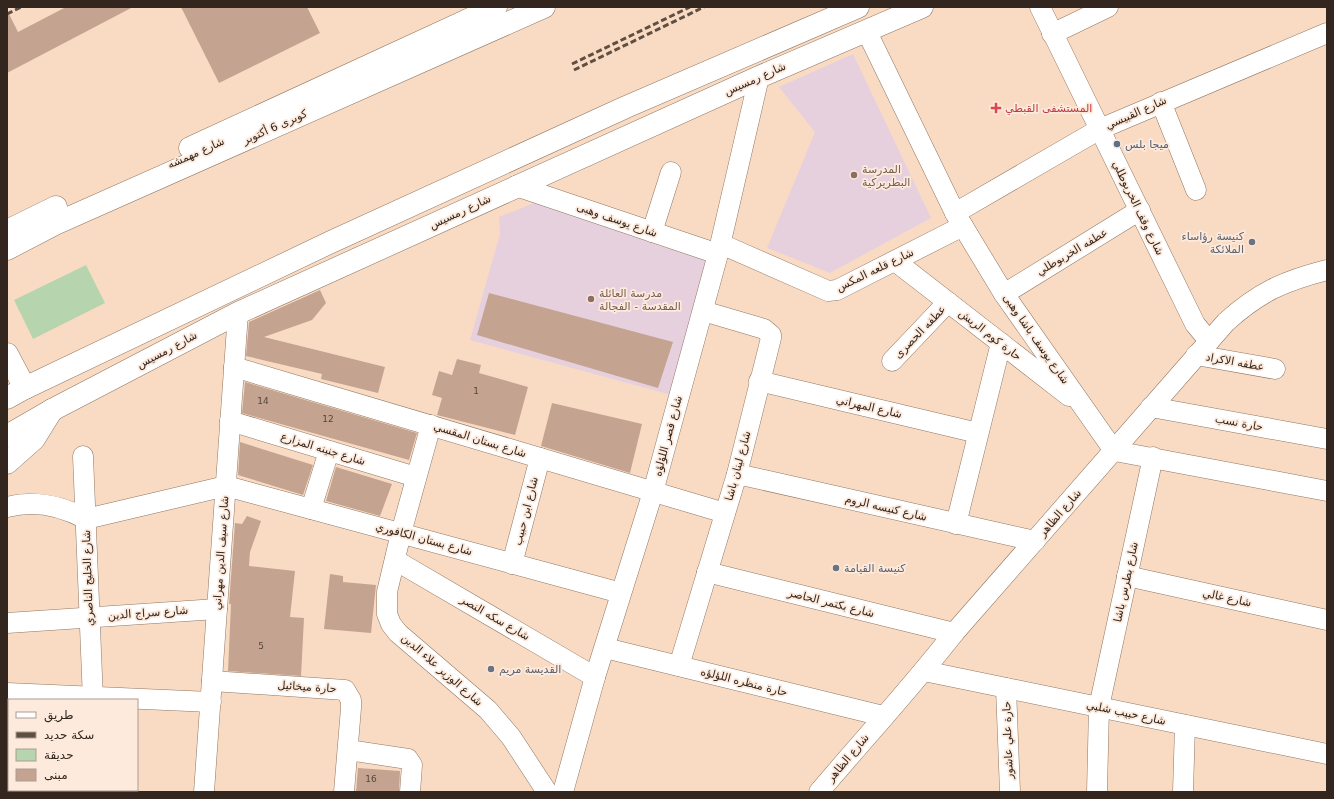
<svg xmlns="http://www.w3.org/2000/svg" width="1334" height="799" viewBox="0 0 1334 799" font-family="'DejaVu Sans',Vazirmatn,sans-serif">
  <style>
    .education { fill: #e6d0dd }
    .green { fill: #b6d5af }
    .building { fill: #c4a491 }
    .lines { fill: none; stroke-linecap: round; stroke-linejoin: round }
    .minor-casing { stroke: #917661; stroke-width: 21 }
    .major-casing { stroke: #917661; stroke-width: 23 }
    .highway-casing { stroke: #917661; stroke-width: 23 }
    .minor { stroke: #fff; stroke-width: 20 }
    .major { stroke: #fff; stroke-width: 22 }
    .highway { stroke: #fff; stroke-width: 22 }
    .rail { stroke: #5f4f43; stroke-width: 3; stroke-dasharray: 6 3; stroke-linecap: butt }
    .health-dot { fill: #e0444e; stroke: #fdeadc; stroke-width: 1.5 }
    .service-dot { fill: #5c6f8a; stroke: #fdeadc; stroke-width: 1.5 }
    .education-dot { fill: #8d6e63; stroke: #fdeadc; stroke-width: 1.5 }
    .worship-dot { fill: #6b7280; stroke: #fdeadc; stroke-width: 1.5 }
    .labels { text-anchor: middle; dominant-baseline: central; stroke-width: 3.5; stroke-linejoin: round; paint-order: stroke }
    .number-label { font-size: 9px; fill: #56463b }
    .street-label { font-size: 11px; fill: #32261e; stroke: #fdeadc }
    .health-label { font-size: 11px; fill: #be3a42; stroke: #fdeadc; text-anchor: start }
    .service-label { font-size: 11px; fill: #4e5e75; stroke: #fdeadc; text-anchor: start }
    .education-label { font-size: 11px; fill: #785e54; stroke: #fdeadc; text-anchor: start }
    .worship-label { font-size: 11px; fill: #5b616d; stroke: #fdeadc; text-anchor: start }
  </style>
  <rect width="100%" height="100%" fill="#f9dbc3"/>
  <g class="education">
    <polygon points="853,54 931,218 830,273 767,248 815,132 779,87"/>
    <polygon points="534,203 712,257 675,396 470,340 500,234 499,217"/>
  </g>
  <polygon class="green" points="86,265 105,303 33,339 14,300"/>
  <g class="building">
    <polygon points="66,7 133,7 7,73 7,10 18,32"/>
    <polygon points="181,7 307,7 320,33 219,83"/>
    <polygon points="320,290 326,303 312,320 264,337 385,367 378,393 321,379 322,374 246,356 249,322"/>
    <polygon points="489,293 673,342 658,388 477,335"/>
    <polygon points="457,359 481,365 479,373 528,387 515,435 437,415 442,398 432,395 439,371 452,375"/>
    <polygon points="245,382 417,433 409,460 242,413"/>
    <polygon points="552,403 642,424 630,473 541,446"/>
    <polygon points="240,442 313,465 303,495 238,475"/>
    <polygon points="336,467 392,484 380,516 326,501"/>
    <polygon points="247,516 261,521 250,552 249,566 295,571 290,617 304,618 301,676 228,671 231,604 229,604 235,523 242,524"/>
    <polygon points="330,574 343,576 343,582 376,585 371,633 324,629"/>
    <polygon points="358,768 400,771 399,792 356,792"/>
  </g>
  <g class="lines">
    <defs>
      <g id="minor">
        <polyline points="1040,7 1195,324 1209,341"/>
        <polyline points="867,32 955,213 1004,294 1110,445 1120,452 1327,491"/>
        <polyline points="1052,34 1108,7"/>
        <polyline points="1161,102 1196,190"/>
        <polyline points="516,186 718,254"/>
        <polyline points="955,213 1100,129 1327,33"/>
        <polyline points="652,232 671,172"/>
        <polyline points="721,244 828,291 837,290 963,226"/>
        <polyline points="895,261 1069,396"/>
        <polyline points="1004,294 1140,210"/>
        <polyline points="1196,355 1275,369"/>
        <polyline points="892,361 948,302"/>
        <polyline points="234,367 725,513"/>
        <polyline points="759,381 978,433"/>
        <polyline points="1151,407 1327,439"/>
        <polyline points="230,421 416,477"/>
        <polyline points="431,425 401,533 387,592 387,614 391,624 398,633 488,710 511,737 547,792"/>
        <polyline points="83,456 93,700"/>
        <polyline points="737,474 1035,541"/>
        <path d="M7 507C34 500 62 506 86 519L226 486 621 593"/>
        <polyline points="311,509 329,451"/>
        <polyline points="956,524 1001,343"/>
        <polyline points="395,560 595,677"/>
        <polyline points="512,564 540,458"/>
        <polyline points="707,572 954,633"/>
        <polyline points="1127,576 1327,620"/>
        <polyline points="7,623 217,609"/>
        <polyline points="605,648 883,716"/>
        <polyline points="679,666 737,474 771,338 771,335 764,329 703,311"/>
        <polyline points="924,671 1327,754"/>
        <polyline points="212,681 345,690 351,700 351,708 344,792"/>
        <polyline points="1006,688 1010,792"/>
        <polyline points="7,693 211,702"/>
        <polyline points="348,750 408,759 412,765 410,792"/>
        <polyline points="204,792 238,313"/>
        <polyline points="563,792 595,677 653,492 718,254 759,77"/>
        <path d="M819 792C864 739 911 688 954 633L1226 322C1259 292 1284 281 1327 270"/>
        <polyline points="1097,792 1099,707 1153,457"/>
        <polyline points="1183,792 1185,725"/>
      </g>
      <g id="major">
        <polyline points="7,398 25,388 331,242 626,107 858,7"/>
        <polyline points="7,436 52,410 238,313 759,77 922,7"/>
        <polyline points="7,760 9,760"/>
        <polyline points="108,790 116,792"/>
      </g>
      <g id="highway">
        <polyline points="190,148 496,7"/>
        <polyline points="7,231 56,207"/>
        <polyline points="7,249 55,224 544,7"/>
        <polyline points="7,354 25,388"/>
        <polyline points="7,463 34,439 52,410"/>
      </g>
    </defs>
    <use href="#minor" class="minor-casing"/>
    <use href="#major" class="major-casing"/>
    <use href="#highway" class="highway-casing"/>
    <use href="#minor" class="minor"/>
    <use href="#major" class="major"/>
    <use href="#highway" class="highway"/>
    <g class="rail">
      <polyline points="7,14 21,7"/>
      <polyline points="572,64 690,7"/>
      <polyline points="574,70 704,7"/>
    </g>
  </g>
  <path class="health-dot" d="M994 102h4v4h4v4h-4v4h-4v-4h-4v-4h4z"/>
  <circle class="service-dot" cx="1117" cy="144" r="4"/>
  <g class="education-dot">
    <circle cx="854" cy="175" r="4"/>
    <circle cx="591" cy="299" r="4"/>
  </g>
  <g class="worship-dot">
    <circle cx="1252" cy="242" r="4"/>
    <circle cx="836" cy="568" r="4"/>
    <circle cx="491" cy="669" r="4"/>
  </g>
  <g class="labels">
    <g class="number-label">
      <text x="476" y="391">1</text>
      <text x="263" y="401">14</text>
      <text x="328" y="419">12</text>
      <text x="261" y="646">5</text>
      <text x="371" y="779">16</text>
    </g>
    <g class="street-label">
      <text transform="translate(755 79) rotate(-24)">شارع رمسيس</text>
      <text transform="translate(1136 113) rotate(-24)">شارع القبيسي</text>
      <text transform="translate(275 127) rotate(-24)">كوبرى 6 أكتوبر</text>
      <text transform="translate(196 153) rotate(-24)">شارع مهمشه</text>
      <text transform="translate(1138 208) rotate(64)">شارع وقف الخربوطلي</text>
      <text transform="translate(460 212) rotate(-25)">شارع رمسيس</text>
      <text transform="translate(617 220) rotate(19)">شارع يوسف وهبى</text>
      <text transform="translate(1072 252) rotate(-31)">عطفه الخربوطلي</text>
      <text transform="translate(875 270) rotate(-26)">شارع قلعه المكس</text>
      <text transform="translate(920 332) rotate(-46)">عطفه الحصرى</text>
      <text transform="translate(990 335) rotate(38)">حارة كوم الريش</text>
      <text transform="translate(1036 339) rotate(55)">شارع يوسف باشا وهبى</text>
      <text transform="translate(167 350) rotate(-28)">شارع رمسيس</text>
      <text transform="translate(1235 362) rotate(10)">عطفه الاكراد</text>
      <text transform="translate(869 407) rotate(13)">شارع المهراني</text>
      <text transform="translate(1239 423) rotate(10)">حارة نسب</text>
      <text transform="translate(668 436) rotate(-75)">شارع قصر اللؤلؤه</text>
      <text transform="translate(480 440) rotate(17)">شارع بستان المقسي</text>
      <text transform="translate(323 449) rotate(17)">شارع جنينه المزارع</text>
      <text transform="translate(738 466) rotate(-75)">شارع لينان باشا</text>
      <text transform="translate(886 508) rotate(13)">شارع كنيسه الروم</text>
      <text transform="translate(526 511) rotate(-76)">شارع ابن حبيب</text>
      <text transform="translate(1060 513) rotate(-49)">شارع الظاهر</text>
      <text transform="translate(424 539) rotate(15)">شارع بستان الكافوري</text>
      <text transform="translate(221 553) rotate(-86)">شارع سيف الدين مهراني</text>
      <text transform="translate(88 578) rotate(-92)">شارع الخليج الناصري</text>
      <text transform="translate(1126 582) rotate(-78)">شارع بطرس باشا</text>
      <text transform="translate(1227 598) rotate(12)">شارع غالي</text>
      <text transform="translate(831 603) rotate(14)">شارع بكتمر الحاصر</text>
      <text transform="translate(148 613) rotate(-4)">شارع سراج الدين</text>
      <text transform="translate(495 618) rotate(30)">شارع سكه النصر</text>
      <text transform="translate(442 670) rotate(41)">شارع الوزير علاء الدين</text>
      <text transform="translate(744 682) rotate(14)">حارة منظره اللؤلؤه</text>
      <text transform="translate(307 687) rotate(4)">حارة ميخائيل</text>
      <text transform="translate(1126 713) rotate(12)">شارع حبيب شلبي</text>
      <text transform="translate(1008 740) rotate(-92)">حارة علي عاشور</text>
      <text transform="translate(848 758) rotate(-50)">شارع الظاهر</text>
    </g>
    <g class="health-label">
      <text x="1005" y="108">المستشفى القبطي</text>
    </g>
    <g class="service-label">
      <text x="1125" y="144">ميجا بلس</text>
    </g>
    <g class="education-label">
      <text x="862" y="169">المدرسة<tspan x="862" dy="13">البطريركية</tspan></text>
      <text x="599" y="293">مدرسة العائلة<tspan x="599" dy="13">المقدسة - الفجالة</tspan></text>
    </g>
    <g class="worship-label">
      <text x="1244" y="236" text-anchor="end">كنيسة رؤاساء<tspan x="1244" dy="13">الملائكة</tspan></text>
      <text x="844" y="568">كنيسة القيامة</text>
      <text x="499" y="669">القديسة مريم</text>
    </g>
  </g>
  <rect width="1334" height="799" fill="none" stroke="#32261e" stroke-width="16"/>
  <rect x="8" y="699" width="130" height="92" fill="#fdeadc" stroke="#ac9c90"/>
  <rect x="16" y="712" width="20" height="6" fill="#ffffff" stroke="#ac9c90"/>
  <text x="44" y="719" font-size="12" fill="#32261e">طريق</text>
  <rect x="16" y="732" width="20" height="6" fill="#5f4f43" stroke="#ac9c90"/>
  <text x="44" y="739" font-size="12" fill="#32261e">سكة حديد</text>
  <rect x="16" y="749" width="20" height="12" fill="#b6d5af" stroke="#ac9c90"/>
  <text x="44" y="759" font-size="12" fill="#32261e">حديقة</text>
  <rect x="16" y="769" width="20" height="12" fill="#c4a491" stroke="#ac9c90"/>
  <text x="44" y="779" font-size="12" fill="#32261e">مبنى</text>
</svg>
